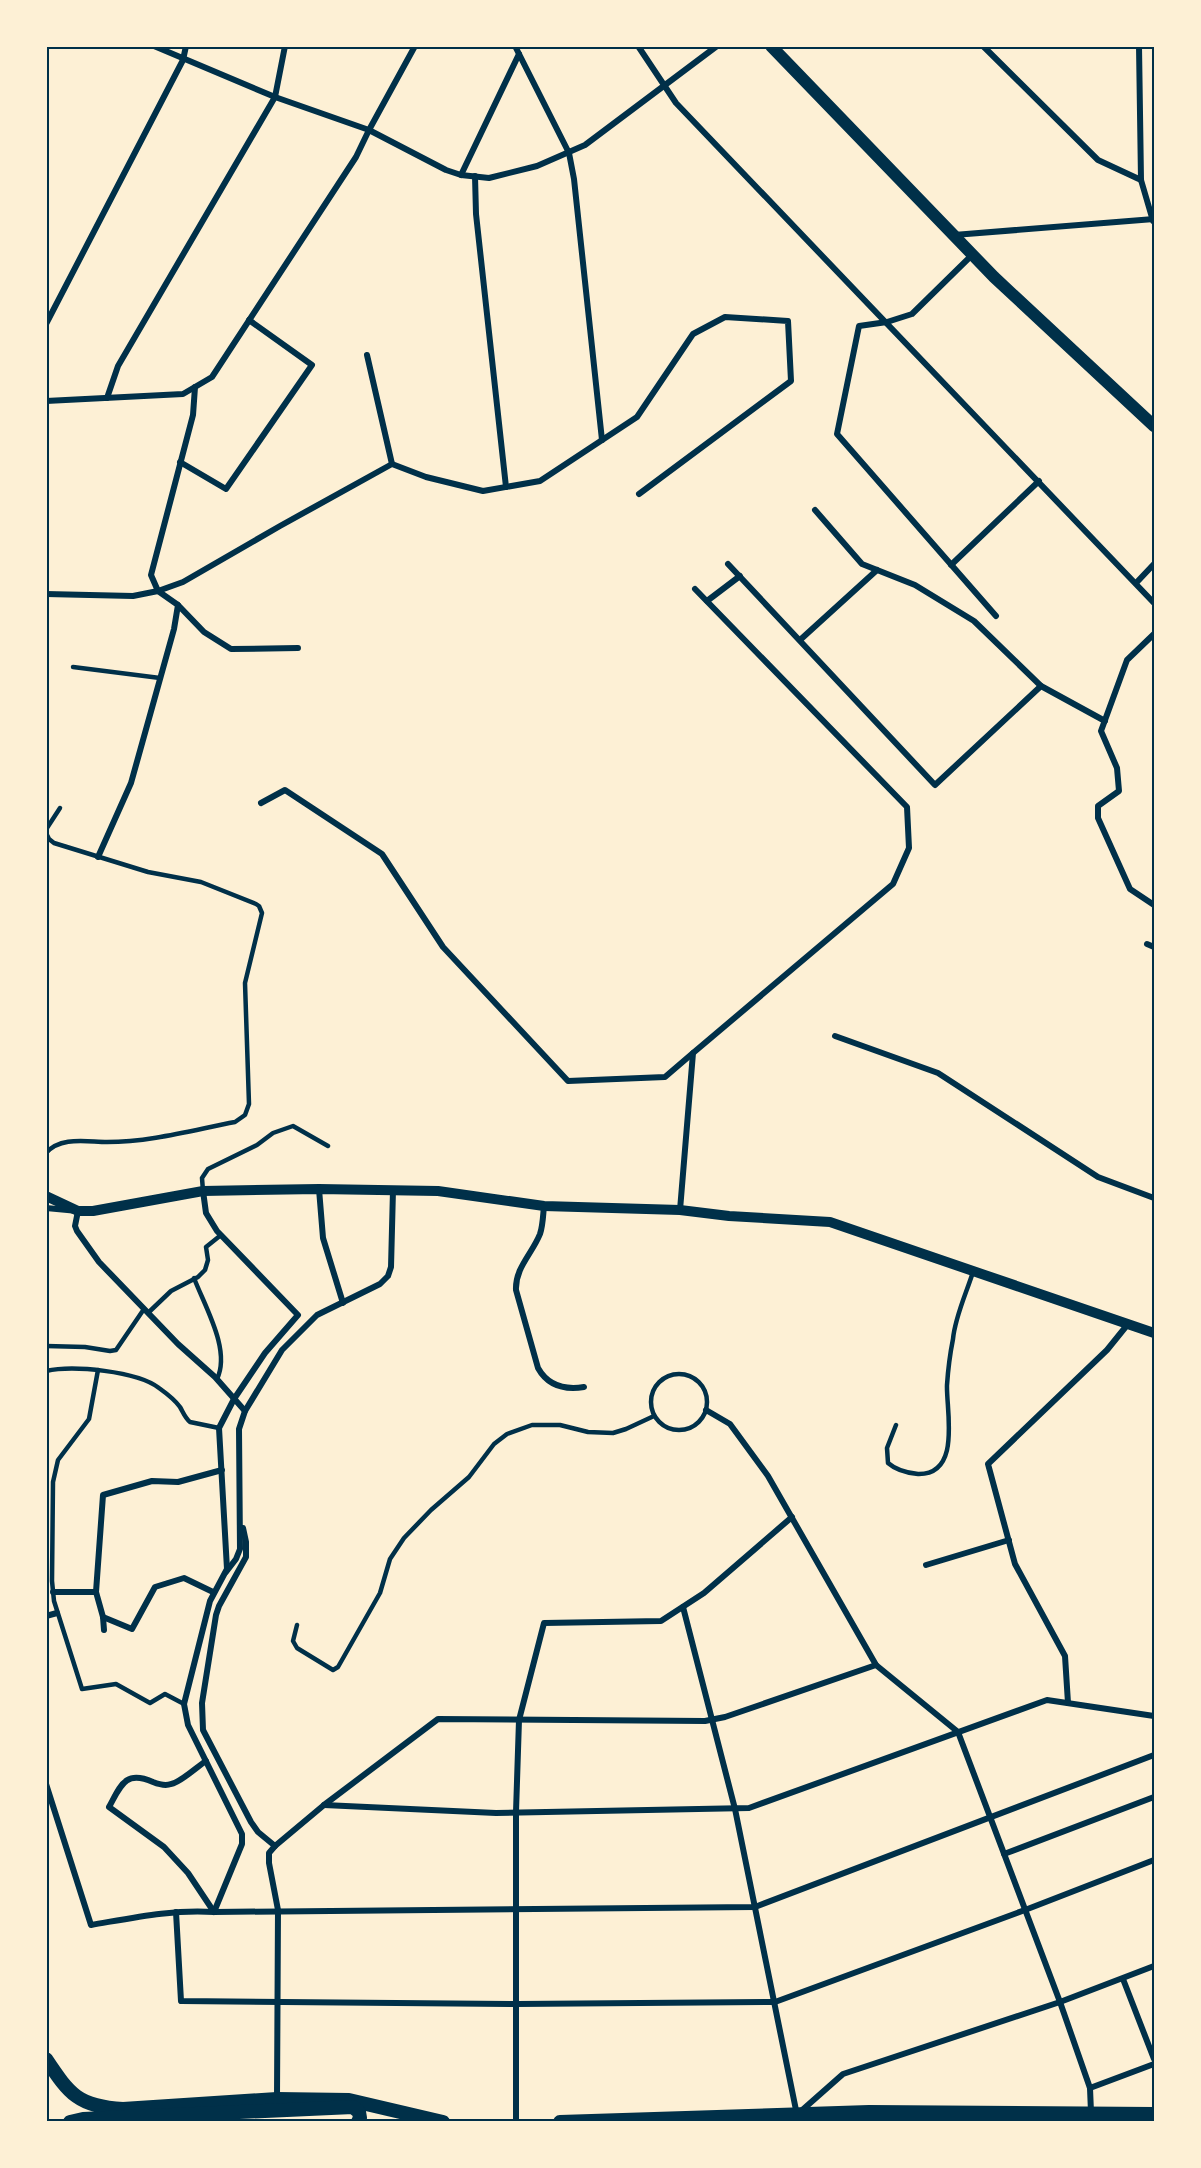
<svg xmlns="http://www.w3.org/2000/svg" width="1201" height="2168" viewBox="0 0 1201 2168" font-family="'Sofia Sans Condensed',sans-serif">
  <style>
    .lines { fill: none; stroke-linecap: round; stroke-linejoin: round }
    .service { stroke: #003049; stroke-width: 4.5 }
    .minor { stroke: #003049; stroke-width: 6 }
    .tertiary { stroke: #003049; stroke-width: 10 }
    .secondary { stroke: #003049; stroke-width: 12 }
    .primary { stroke: #003049; stroke-width: 14 }
    .neatline { fill: none; stroke: #003049; stroke-width: 2 }
  </style>
  <rect width="100%" height="100%" fill="#fdf0d5"/>
  <g class="lines">
    <g class="service">
      <polyline points="73,667 160,678"/>
      <path d="M46 833 49 839 54 843 148 872 201 882 256 904 259 906 262 913 245 983 249 1104 245 1115 235 1122C193 1130 150 1142 107 1142 87 1142 61 1136 46 1153"/>
      <polyline points="46,833 47,828 60,808"/>
      <polyline points="203,1191 202,1178 208,1169 257,1145 273,1133 293,1126 328,1146"/>
      <path d="M194 1278C205 1307 231 1350 217 1379"/>
      <polyline points="149,1312 171,1291 198,1277 205,1270 208,1260 206,1247 221,1235"/>
      <polyline points="46,1346 85,1347 110,1351 116,1350 144,1309"/>
      <polyline points="98,1370 89,1419 58,1460 53,1482 52,1581 54,1601 82,1689 116,1684 150,1703 165,1694 184,1704"/>
      <path d="M46 1371C73 1365 137 1371 159 1388 166 1393 175 1400 180 1407 183 1412 185 1418 190 1422L219 1428"/>
      <circle cx="679" cy="1402" r="28"/>
      <path d="M896 1425 887 1448 888 1463C896 1470 907 1473 918 1474 962 1475 946 1410 947 1385 948 1370 950 1354 953 1339 955 1317 966 1294 973 1272"/>
      <polyline points="297,1625 293,1641 297,1648 333,1670 338,1667 380,1593 390,1559 404,1538 431,1510 469,1477 494,1444 507,1434 532,1425 560,1425 588,1432 613,1433 626,1429 654,1416"/>
    </g>
    <g class="minor">
      <polyline points="154,46 275,97 369,130 446,170 461,175 489,178 537,166 585,145 717,46"/>
      <polyline points="515,46 569,153 574,179 602,440"/>
      <polyline points="638,46 676,103 1154,603"/>
      <polyline points="983,46 1098,160 1141,180"/>
      <polyline points="1139,46 1141,180 1153,221"/>
      <polyline points="461,175 519,54"/>
      <polyline points="475,176 476,214 506,487"/>
      <polyline points="954,235 1154,219"/>
      <polyline points="972,255 912,314 887,322 859,326 837,434 996,616"/>
      <polyline points="46,324 183,60 186,46"/>
      <polyline points="367,355 392,464"/>
      <polyline points="107,398 118,366 275,97 285,46"/>
      <polyline points="46,401 183,394 212,377 356,157 369,130 415,46"/>
      <polyline points="180,462 226,489 312,365 249,320"/>
      <polyline points="815,510 862,564 915,585 974,621 1041,686 1105,721"/>
      <polyline points="728,564 935,785 1041,686"/>
      <polyline points="951,565 1039,481"/>
      <polyline points="1137,582 1154,564"/>
      <polyline points="46,594 133,596 158,591 183,582 280,526 392,464 426,477 483,491 540,481 637,417 693,334 725,317 788,321 791,381 639,494"/>
      <polyline points="707,601 740,576"/>
      <polyline points="178,605 204,632 231,649 298,648"/>
      <polyline points="1154,634 1127,660 1101,731 1117,768 1119,791 1098,806 1098,818 1130,889 1154,905"/>
      <polyline points="800,640 877,570"/>
      <polyline points="261,803 285,790 382,854 443,947 568,1081 665,1077 693,1053"/>
      <polyline points="98,857 131,783 174,629 178,605 158,591 151,575 193,415 195,387"/>
      <polyline points="1147,944 1154,947"/>
      <polyline points="835,1036 938,1073 1098,1177 1154,1198"/>
      <polyline points="319,1189 323,1238 343,1303"/>
      <polyline points="203,1191 206,1213 217,1231 298,1315 265,1353 234,1399 219,1428 227,1569 210,1601 184,1704 188,1725 242,1834 242,1844 214,1912"/>
      <path d="M544 1206C543 1215 543 1225 540 1234 532 1254 515 1268 516 1290L538 1368C548 1386 565 1390 584 1387"/>
      <polyline points="46,1208 78,1211 75,1226 77,1231 99,1262 178,1344 215,1377 245,1411"/>
      <polyline points="680,1210 693,1053 893,884 909,848 907,807 695,589"/>
      <polyline points="706,1410 730,1424 768,1476 876,1665 958,1732 1060,2002 1090,2088 1091,2112"/>
      <polyline points="243,1528 246,1542 246,1557 219,1606 216,1615 202,1703 203,1730 251,1822 258,1832 275,1846"/>
      <polyline points="926,1565 1009,1540"/>
      <polyline points="226,1572 236,1559 240,1549 239,1429 245,1411 282,1350 317,1315 380,1284 388,1276 391,1267 393,1190"/>
      <polyline points="53,1592 96,1592 103,1617 104,1630"/>
      <polyline points="96,1592 103,1495 152,1481 178,1482 222,1470"/>
      <polyline points="683,1607 735,1809 797,2115"/>
      <polyline points="46,1616 57,1613"/>
      <polyline points="103,1617 132,1629 155,1587 184,1578 213,1592"/>
      <polyline points="1068,1703 1065,1656 1015,1564 988,1464 1107,1350 1128,1324"/>
      <path d="M206 1761C198 1766 180 1783 171 1784 166 1786 158 1784 153 1782 125 1770 121 1785 109 1807L164 1847 188 1873 214 1912"/>
      <path d="M46 1784 91 1925C132 1918 173 1909 214 1912L755 1907 1154 1755"/>
      <polyline points="324,1805 496,1813 749,1808 1047,1700 1154,1716"/>
      <polyline points="1004,1854 1154,1797"/>
      <polyline points="176,1912 181,2001 517,2004 775,2002 1025,1910 1154,1860"/>
      <polyline points="1123,1979 1154,2059"/>
      <polyline points="1090,2088 1154,2064"/>
      <polyline points="277,2098 278,1910 269,1863 269,1853 275,1846 324,1805 438,1719 705,1721 725,1717 876,1665"/>
      <polyline points="800,2112 843,2074 1060,2002 1154,1966"/>
      <polyline points="516,2122 516,1812 519,1720 544,1623 661,1621 704,1593 792,1517"/>
    </g>
    <polyline class="tertiary" points="46,1196 78,1211 93,1211 203,1191 319,1189 438,1191 544,1206 680,1210 729,1216 830,1222 1154,1333"/>
    <polyline class="secondary" points="771,46 994,277 1154,426"/>
    <g class="primary">
      <path d="M46 2059C70 2095 78 2106 123 2109L277 2099 349 2100 443 2122"/>
      <polyline points="70,2122 83,2119 353,2107 359,2112 360,2118 358,2122"/>
      <polyline points="560,2122 869,2112 1154,2114"/>
    </g>
  </g>
  <rect width="1201" height="2168" fill="none" stroke="#fdf0d5" stroke-width="96"/>
  <rect x="48" y="48" width="1105" height="2072" class="neatline"/>
</svg>
